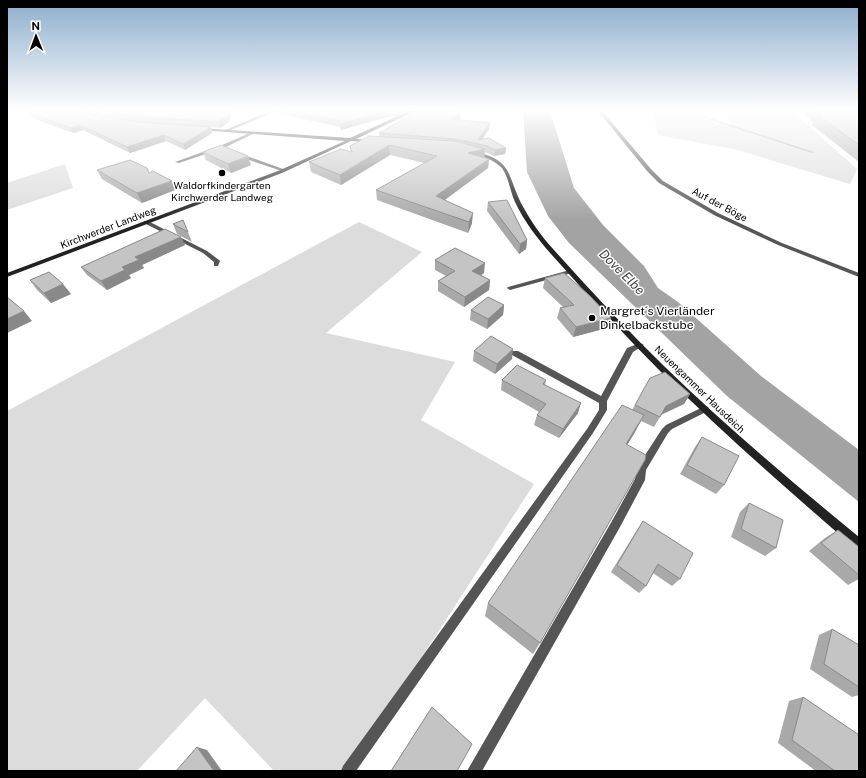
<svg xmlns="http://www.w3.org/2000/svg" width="866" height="778" viewBox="0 0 866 778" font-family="'Public Sans',sans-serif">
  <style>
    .green { fill: #dcdcdc }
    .water { fill: #a3a3a3 }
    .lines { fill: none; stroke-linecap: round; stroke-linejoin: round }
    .stream { fill: #a3a3a3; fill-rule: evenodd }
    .lane { fill: #555; fill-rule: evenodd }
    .secondary { fill: #222; fill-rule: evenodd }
    .wall { fill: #a9a9a9 }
    .shaded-wall { fill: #898989 }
    .building { fill: #c4c4c4; stroke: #898989 }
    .poi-dot { fill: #000; stroke: #fff; stroke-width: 1.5 }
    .labels { text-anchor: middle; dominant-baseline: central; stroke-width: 3; stroke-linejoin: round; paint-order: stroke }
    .far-poi-label { font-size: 10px; fill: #000; stroke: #fff }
    .far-street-label { font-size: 10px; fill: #000; stroke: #fff }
    .poi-label { font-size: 12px; fill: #000; stroke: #fff; text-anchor: start }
    .water-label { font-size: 13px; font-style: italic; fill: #444; stroke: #fff }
  </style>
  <rect width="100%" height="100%" fill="#fff"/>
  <g class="green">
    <polygon points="653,111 680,111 732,127 726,111 792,111 857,169 850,184 734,149 658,135"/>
    <polygon points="65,164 73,188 7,210 7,183"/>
    <polygon points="359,222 422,252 326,333 455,362 421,420 534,484 348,771 274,771 205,698 137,771 7,771 7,411"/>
  </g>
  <polygon class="water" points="523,111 550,111 574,188 603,225 644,266 658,288 678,302 761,376 859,450 859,502 727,396 569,243 548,216 527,172"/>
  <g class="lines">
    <polygon class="stream" points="684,111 688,111 814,152 812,153"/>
    <g class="lane">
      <polygon points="100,111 106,111 90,118 87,117"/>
      <polygon points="270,111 276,111 226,132 223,131"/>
      <polygon points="382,111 388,111 403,117 400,118"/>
      <polygon points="598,111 602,111 651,169 663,181 718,213 782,243 859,273 859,277 778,245 714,215 659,183 647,171"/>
      <polygon points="252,132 255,133 226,147 179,163 175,162 222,145"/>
      <polygon points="237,154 241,154 286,170 282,171 237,156"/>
      <polygon points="144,221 148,221 207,251 219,260 220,261 218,266 214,266 214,262 203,253 144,223"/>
      <polygon points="570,270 572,271 572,273 510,290 507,288 508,287"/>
      <polygon points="640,343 644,345 633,352 607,401 607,410 593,433 356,771 341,771 343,766 587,429 599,410 599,403 512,355 511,353 512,351 518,351 601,396 627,348"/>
      <polygon points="705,406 708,407 709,409 708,411 672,429 668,433 646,470 645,480 620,527 482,771 467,771 612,521 635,479 638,466 662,429 666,425"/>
    </g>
    <g class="secondary">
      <polygon points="409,111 415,111 356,139 369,140 370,140 370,142 351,141 282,173 7,277 7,273 278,171 345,141 201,130 200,128 350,138"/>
      <path d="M474 151C513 161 506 172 521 203 530 220 541 236 554 250 590 290 627 330 666 368 728 428 793 483 859 537V549L855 548C789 491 724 434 662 373 624 335 587 294 551 254 537 238 524 221 515 202 510 191 509 178 502 168 494 160 483 156 472 153V151Z"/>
    </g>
  </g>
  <g class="wall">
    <polygon points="32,111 96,111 91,114 75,112 87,114 138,122 100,115 98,111 232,111 229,122 220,128 211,127 212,133 185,150 166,141 130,153 83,130 73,133 32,118 29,112"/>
    <polygon points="276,111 390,111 390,116 341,130 340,127 276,113"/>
    <polygon points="393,111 407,111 398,114"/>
    <polygon points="800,111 859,111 859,162 812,125 813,122"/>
    <polygon points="461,112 461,118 459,119 489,129 482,139 506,148 505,154 494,156 485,152 484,158 489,159 488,168 445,200 472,223 468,233 377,200 376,190 425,163 390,155 341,185 311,172 309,162 351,152 350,146 379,136 379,133"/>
    <polygon points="203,152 251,165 231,173 206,160"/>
    <polygon points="97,170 149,173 175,190 142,203 102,179"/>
    <polygon points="488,202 527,240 526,249 519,254 487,211"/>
    <polygon points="183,220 192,242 177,234 173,224"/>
    <polygon points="185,245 142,265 144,268 129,275 131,278 107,290 87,275 81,267"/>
    <polygon points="435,260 484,273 481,275 490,280 489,290 464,307 438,291 438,281 446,276 435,270"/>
    <polygon points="545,278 611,318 607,328 573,337 557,318 560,308 563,307 543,288"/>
    <polygon points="30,280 71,294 51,303 37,290"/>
    <polygon points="504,305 503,315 487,329 470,320 471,310"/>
    <polygon points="474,351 512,359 495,374 473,361"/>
    <polygon points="502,380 546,380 545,385 578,413 559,438 534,425 537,415 539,412 501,390"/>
    <polygon points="690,394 684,404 661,415 654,427 641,421 627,445 540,643 533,654 485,616 488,603 632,410 635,405"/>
    <polygon points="702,437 724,485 716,494 680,474 695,447"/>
    <polygon points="749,503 776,548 765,556 731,537 740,512"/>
    <polygon points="643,521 680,579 672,586 653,573 646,586 639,593 611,572 637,530"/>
    <polygon points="838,530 859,547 859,579 848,585 809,551 825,538"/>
    <polygon points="832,629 859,645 859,695 852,697 810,669 819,635"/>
    <polygon points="803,697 859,771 816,771 778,743 789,701"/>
  </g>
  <g class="shaded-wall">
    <polygon points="90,111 96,111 91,114"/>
    <polygon points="229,111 232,111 229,122 220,128 218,122"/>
    <polygon points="386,111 390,111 390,116 341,130 340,124"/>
    <polygon points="398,111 407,111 398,114"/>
    <polygon points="461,112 461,118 451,124 451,119"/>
    <polygon points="490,123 489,129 479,145 478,140"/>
    <polygon points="80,125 83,130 73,133 70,128"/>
    <polygon points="211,127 212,133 185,150 183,144"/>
    <polygon points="164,135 166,141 130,153 127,147"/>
    <polygon points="389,145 390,155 341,185 340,175"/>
    <polygon points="506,148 505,154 494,156 495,150"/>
    <polygon points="485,149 484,159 468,153"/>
    <polygon points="248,156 251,165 231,173 228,164"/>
    <polygon points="489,159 488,168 436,206 436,196"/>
    <polygon points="172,181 175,190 142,203 137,193"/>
    <polygon points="473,213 472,223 468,233 469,222"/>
    <polygon points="181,237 185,245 142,265 144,268 129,275 131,278 107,290 101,281 122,267 135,257"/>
    <polygon points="527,240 526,249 519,254 520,244"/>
    <polygon points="485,263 484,273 472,281 472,271"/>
    <polygon points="490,280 489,290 464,307 465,297"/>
    <polygon points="63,284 71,294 51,303 44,293"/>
    <polygon points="504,305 503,315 487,329 488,319"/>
    <polygon points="24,311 32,321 7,333 7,319"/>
    <polygon points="611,318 607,328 573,337 576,327"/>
    <polygon points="513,349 512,359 495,374 497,364"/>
    <polygon points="690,394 684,404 660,415 666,406"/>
    <polygon points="581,403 578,413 559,438 563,429"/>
    <polygon points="644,415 634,434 616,463 626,444"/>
    <polygon points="197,747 207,750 222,771 214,771"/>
  </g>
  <g class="building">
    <polygon points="32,111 74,111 87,114 139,122 211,127 183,144 164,135 127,147 80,125 70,128 29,112"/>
    <polygon points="108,111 229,111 227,116 218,122 140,117"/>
    <polygon points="294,111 386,111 340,124 339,121"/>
    <polygon points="418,111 457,111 461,112 451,119 490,123 478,140 489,138 506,148 495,150 487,146 455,139 379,133"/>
    <polygon points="818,111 859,111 859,145 817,114 822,114"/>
    <polygon points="369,136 455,141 485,149 468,153 489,159 436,196 473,213 469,222 376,190 437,156 389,145 340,175 309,162 341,149 352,152 350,146"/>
    <polygon points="221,145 248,156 228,164 203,152"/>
    <polygon points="130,160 147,168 149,173 153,171 172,181 137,193 97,170"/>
    <polygon points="507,200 527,240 520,244 488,202"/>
    <polygon points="183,220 188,232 173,224"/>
    <polygon points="165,229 181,237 135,257 139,260 122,267 125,270 101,281 81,267"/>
    <polygon points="455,248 485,263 472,271 490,280 465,297 438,281 455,271 435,260"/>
    <polygon points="49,272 63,284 44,293 30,280"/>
    <polygon points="564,273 589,295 611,318 576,327 560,308 574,305 545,278"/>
    <polygon points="7,297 24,311 7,319"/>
    <polygon points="488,297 504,305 488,319 471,310"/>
    <polygon points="491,336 513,349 497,364 474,351"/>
    <polygon points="517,365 546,380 543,384 581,403 563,429 537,415 546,404 502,380"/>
    <polygon points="665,372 690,394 666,406 660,417 635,405 650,378"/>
    <polygon points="622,405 644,415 626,444 646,455 645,460 540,643 488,603"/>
    <polygon points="702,437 739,456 724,485 687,465"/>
    <polygon points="749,503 783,520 776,548 741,529"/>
    <polygon points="643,521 693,553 680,579 658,564 646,586 617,565"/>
    <polygon points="838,530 859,547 859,575 821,543"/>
    <polygon points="832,629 859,645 859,687 824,664"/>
    <polygon points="803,697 859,735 859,771 835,771 792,740"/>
    <polygon points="432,707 472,744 457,771 391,771"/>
    <polygon points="197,747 214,771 176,771"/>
  </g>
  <linearGradient id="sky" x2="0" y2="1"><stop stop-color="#8cadcc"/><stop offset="0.5" stop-color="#fff"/><stop offset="1" stop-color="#fff" stop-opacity="0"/></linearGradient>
  <rect width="866" height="220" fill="url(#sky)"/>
  <g class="poi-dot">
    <circle cx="222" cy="173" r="4"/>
    <circle cx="592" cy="318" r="4"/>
  </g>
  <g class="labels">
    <g class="far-poi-label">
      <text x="222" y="185">Waldorfkindergarten<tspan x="222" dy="12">Kirchwerder Landweg</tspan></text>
    </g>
    <g class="far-street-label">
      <text transform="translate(720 204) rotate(28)">Auf der Böge</text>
      <text transform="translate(108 227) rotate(-21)">Kirchwerder Landweg</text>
      <text transform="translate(700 389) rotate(44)">Neuengammer Hausdeich</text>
    </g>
    <g class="poi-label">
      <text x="600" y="311">Margret´s Vierländer<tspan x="600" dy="14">Dinkelbackstube</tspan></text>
    </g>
    <g class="water-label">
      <text transform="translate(622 272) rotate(45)">Dove Elbe</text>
    </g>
  </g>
  <rect width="866" height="778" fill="none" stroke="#000000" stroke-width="16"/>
  <g transform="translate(36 36) rotate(359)" stroke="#ffffff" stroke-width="3" paint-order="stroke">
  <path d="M0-3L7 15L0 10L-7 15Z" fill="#000000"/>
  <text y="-6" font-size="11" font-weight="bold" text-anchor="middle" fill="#000000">N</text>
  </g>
</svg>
